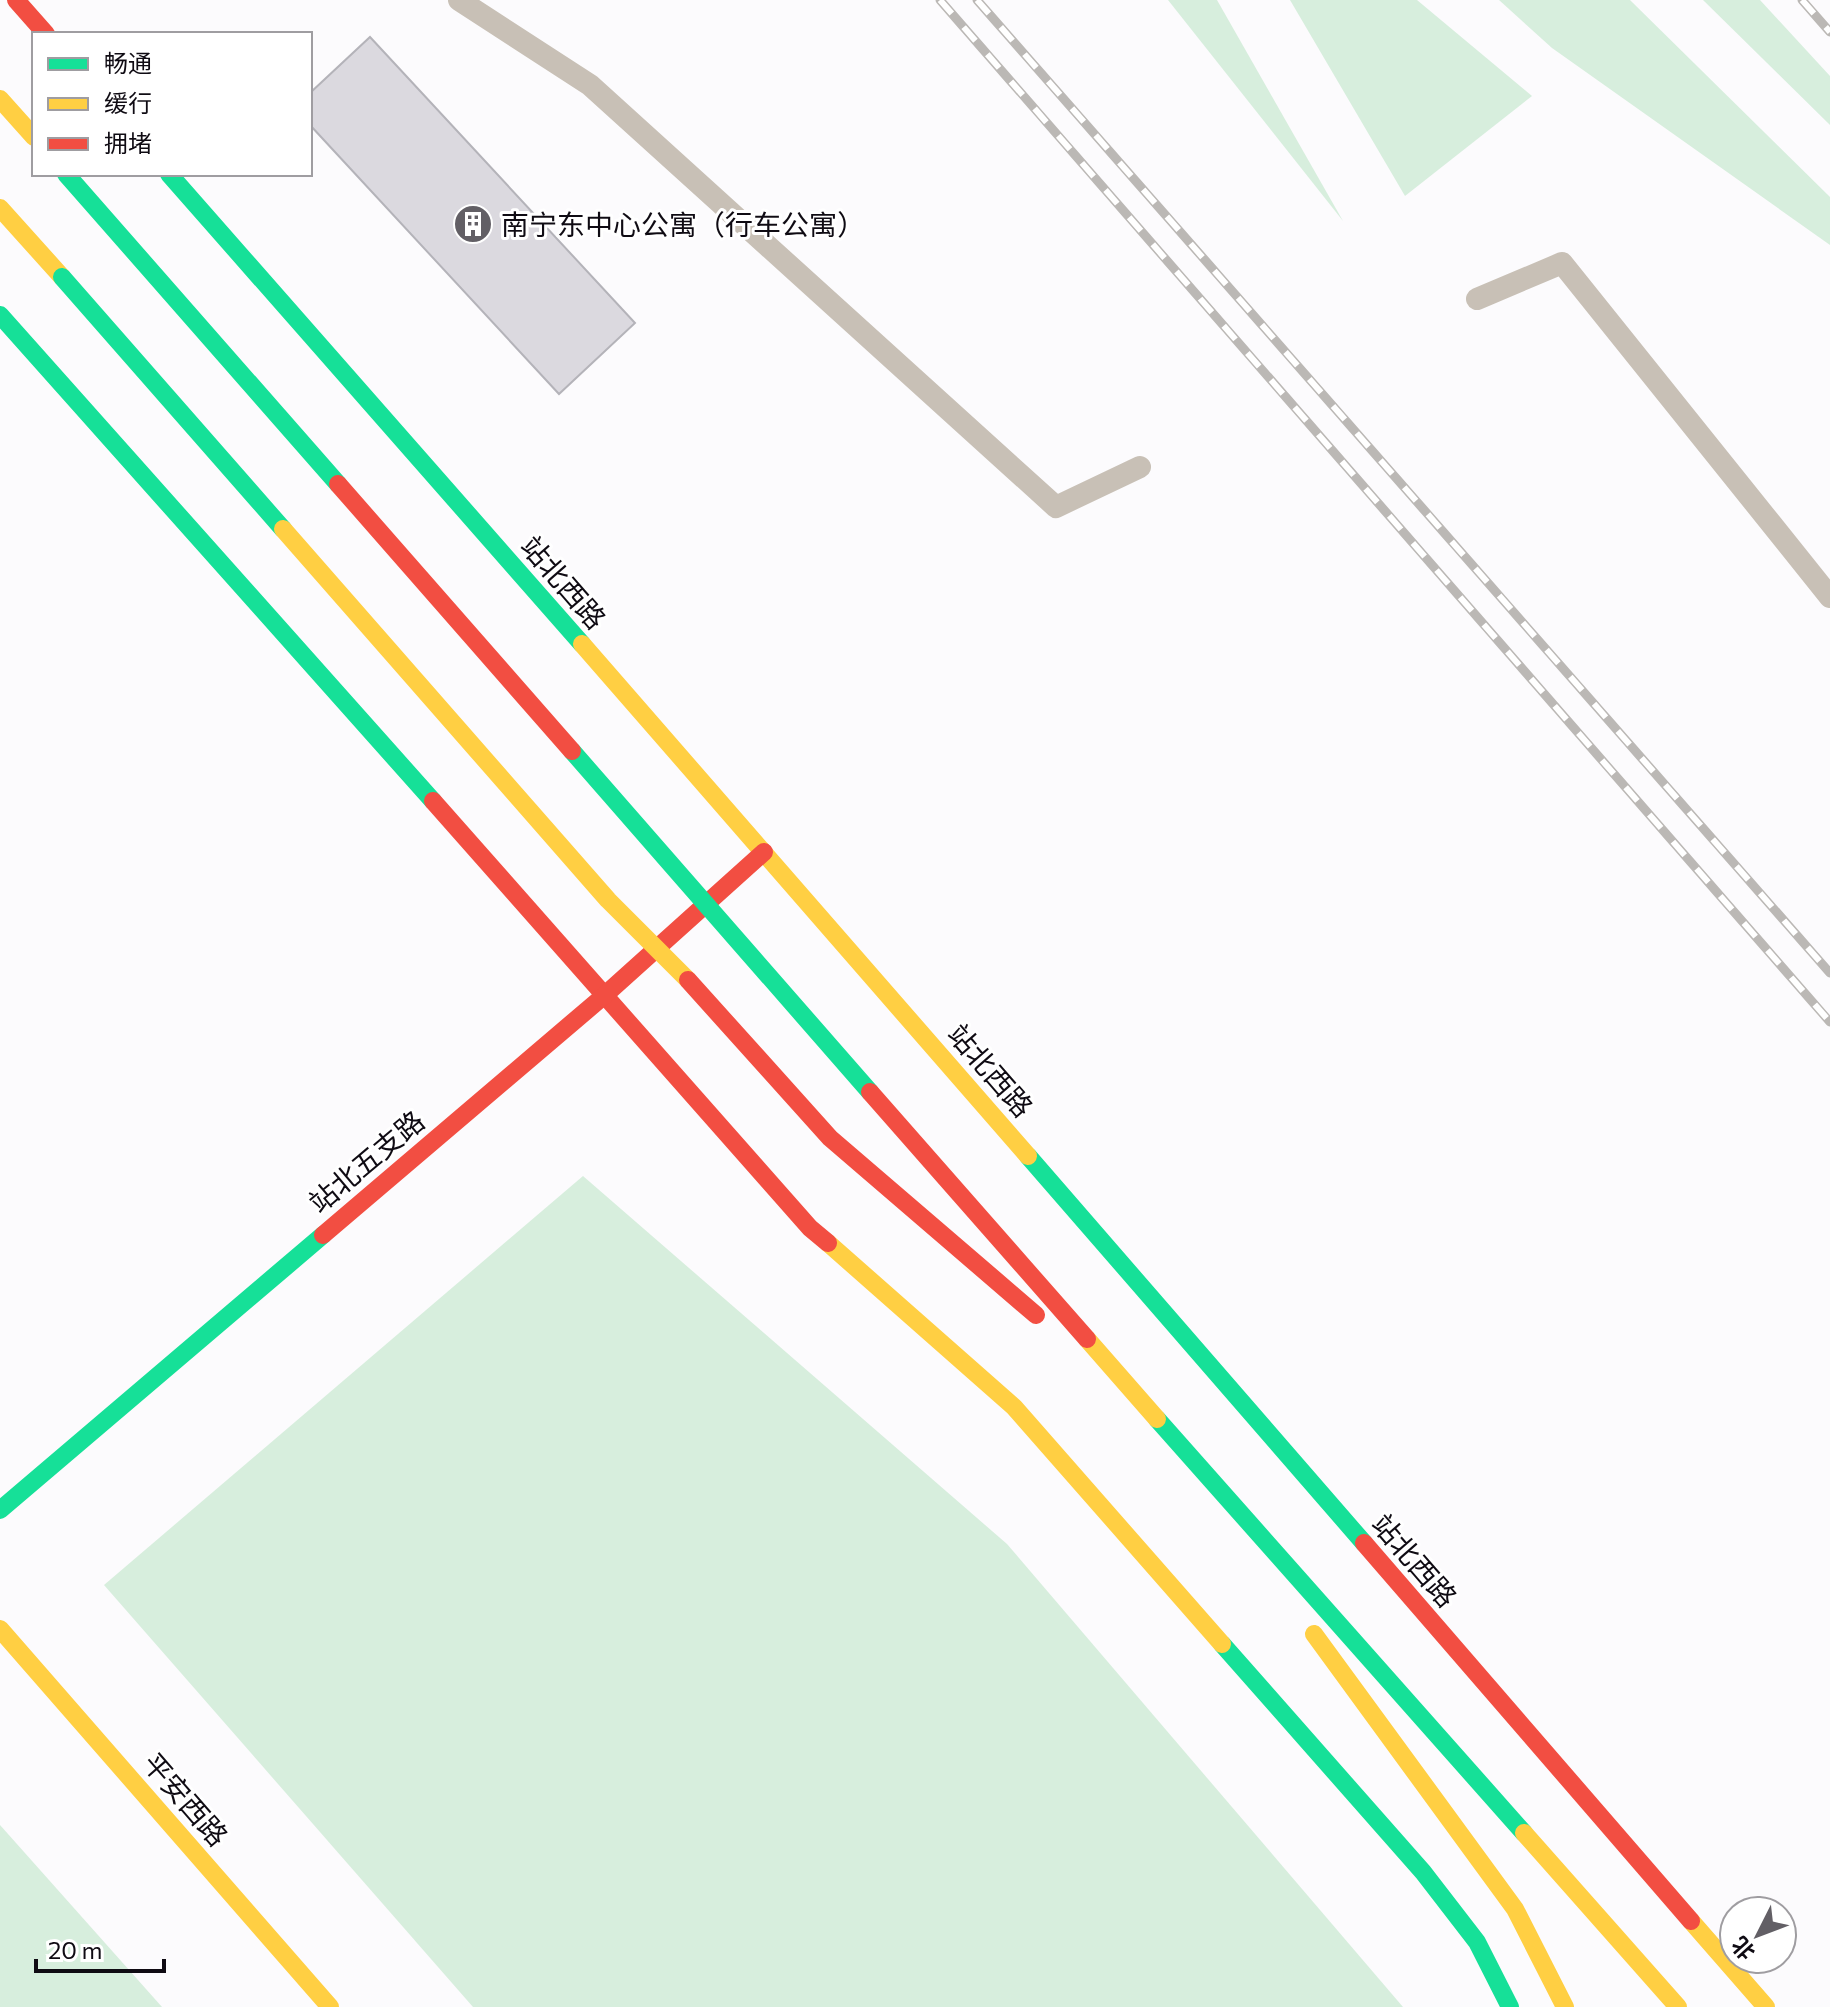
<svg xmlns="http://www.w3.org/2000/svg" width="1830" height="2007" viewBox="0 0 1830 2007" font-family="Commissioner,'Noto Sans SC',sans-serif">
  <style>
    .green { fill: #d7eedd }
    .building { fill: #dbd9df; stroke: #b4b3b9; stroke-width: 2 }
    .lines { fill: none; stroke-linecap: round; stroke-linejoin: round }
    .lane { stroke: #c8c0b6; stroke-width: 22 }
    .fast { stroke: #16e098; stroke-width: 18 }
    .slow { stroke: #ffcf43; stroke-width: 18 }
    .jam { stroke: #f24e42; stroke-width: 18 }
    .rail-casing { stroke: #bbb8b5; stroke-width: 9 }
    .rail { stroke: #fff; stroke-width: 6; stroke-dasharray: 18; stroke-linecap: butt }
    .fast-bridge { stroke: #16e098; stroke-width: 18 }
    .slow-bridge { stroke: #ffcf43; stroke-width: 18 }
    .jam-bridge { stroke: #f24e42; stroke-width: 18 }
    .labels { text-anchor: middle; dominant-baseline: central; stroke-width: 6; stroke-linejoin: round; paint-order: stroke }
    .poi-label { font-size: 28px; fill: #0f0b13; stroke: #fff; text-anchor: start }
    .street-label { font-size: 28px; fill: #0f0b13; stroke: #fff }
  </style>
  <rect width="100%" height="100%" fill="#fcfbfd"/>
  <g class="green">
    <polygon points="1168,0 1217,0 1343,221"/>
    <polygon points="1290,0 1417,0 1532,96 1405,196"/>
    <polygon points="1499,0 1630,0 1830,197 1830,245 1552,48"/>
    <polygon points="1703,0 1760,0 1830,76 1830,125"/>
    <polygon points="583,1176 1007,1544 1403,2007 473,2007 104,1585"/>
    <polygon points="0,1825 162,2007 0,2007"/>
  </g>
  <polygon class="building" points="370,37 635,323 559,394 310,125 310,93"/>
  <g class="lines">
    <g class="lane">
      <polyline points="459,0 590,85 1056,507 1140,467"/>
      <polyline points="1477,299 1562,263 1830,597"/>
    </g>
    <g class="fast">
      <polyline points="169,174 582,644"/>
      <polyline points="0,315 433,801"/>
      <polyline points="1028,1156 1364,1543"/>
      <polyline points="1157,1419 1524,1833"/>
      <polyline points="0,1510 323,1235"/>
      <polyline points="1222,1644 1423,1872 1477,1942 1510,2007"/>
    </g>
    <g class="slow">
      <polyline points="0,99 34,137"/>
      <polyline points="0,208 62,277"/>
      <polyline points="582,644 1028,1156"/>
      <polyline points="828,1243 1014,1407 1222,1644"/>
      <polyline points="0,1629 330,2007"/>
      <polyline points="1314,1634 1515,1909 1565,2007"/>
      <polyline points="1524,1833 1678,2007"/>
      <polyline points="1691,1921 1766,2007"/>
    </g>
    <g class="jam">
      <polyline points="16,0 46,34"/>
      <polyline points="433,801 810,1228 828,1243"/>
      <polyline points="323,1235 606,994 764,852"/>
      <polyline points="1364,1543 1691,1921"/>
    </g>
    <defs>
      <g id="rail">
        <polyline points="940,0 1830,1022"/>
        <polyline points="977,0 1830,973"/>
        <polyline points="1802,0 1830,32"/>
      </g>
    </defs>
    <use href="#rail" class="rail-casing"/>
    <use href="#rail" class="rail"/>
    <g class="fast-bridge">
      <polyline points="66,174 338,484"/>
      <polyline points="62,277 283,529"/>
      <polyline points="572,751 870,1092"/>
    </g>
    <g class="slow-bridge">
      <polyline points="283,529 608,900 688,980"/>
      <polyline points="1087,1339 1157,1419"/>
    </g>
    <g class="jam-bridge">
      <polyline points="338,484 572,751"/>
      <polyline points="688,980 830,1138 1036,1315"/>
      <polyline points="870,1092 1087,1339"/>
    </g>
  </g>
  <defs>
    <symbol id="building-disc" viewBox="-11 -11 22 22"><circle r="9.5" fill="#625f65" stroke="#fff"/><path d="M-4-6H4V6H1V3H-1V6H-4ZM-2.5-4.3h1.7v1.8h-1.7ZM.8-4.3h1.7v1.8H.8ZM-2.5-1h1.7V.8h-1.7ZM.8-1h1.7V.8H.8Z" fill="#fff"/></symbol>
  </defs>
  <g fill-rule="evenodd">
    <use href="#building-disc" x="451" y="202" width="44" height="44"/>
  </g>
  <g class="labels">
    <g class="poi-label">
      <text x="501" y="224">南宁东中心公寓（行车公寓）</text>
    </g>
    <g class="street-label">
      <text transform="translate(564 582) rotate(49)">站北西路</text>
      <text transform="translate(991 1070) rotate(49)">站北西路</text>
      <text transform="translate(366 1161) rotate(-40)">站北五支路</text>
      <text transform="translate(1415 1560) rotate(49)">站北西路</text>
      <text transform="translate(186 1799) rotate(49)">平安西路</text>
    </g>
  </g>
  <rect x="32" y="32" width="280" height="144" fill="#ffffff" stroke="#9f9da1" stroke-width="2"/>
  <rect x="48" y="58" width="40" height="12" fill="#16e098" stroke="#9f9da1" stroke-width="2"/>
  <text x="104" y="72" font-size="24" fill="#0f0b13">畅通</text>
  <rect x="48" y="98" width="40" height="12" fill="#ffcf43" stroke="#9f9da1" stroke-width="2"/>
  <text x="104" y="112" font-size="24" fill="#0f0b13">缓行</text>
  <rect x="48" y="138" width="40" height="12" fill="#f24e42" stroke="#9f9da1" stroke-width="2"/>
  <text x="104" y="152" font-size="24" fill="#0f0b13">拥堵</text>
  <g transform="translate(1758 1935) rotate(228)"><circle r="38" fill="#ffffff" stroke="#9f9da1" stroke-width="2"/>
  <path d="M0-6L14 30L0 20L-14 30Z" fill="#625f65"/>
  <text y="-12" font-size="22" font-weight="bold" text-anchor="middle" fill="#0f0b13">北</text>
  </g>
  <path d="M36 1959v12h128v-12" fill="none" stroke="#0f0b13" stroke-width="4"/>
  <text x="48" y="1959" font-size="24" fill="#0f0b13" stroke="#ffffff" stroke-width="6" paint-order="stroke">20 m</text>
</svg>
